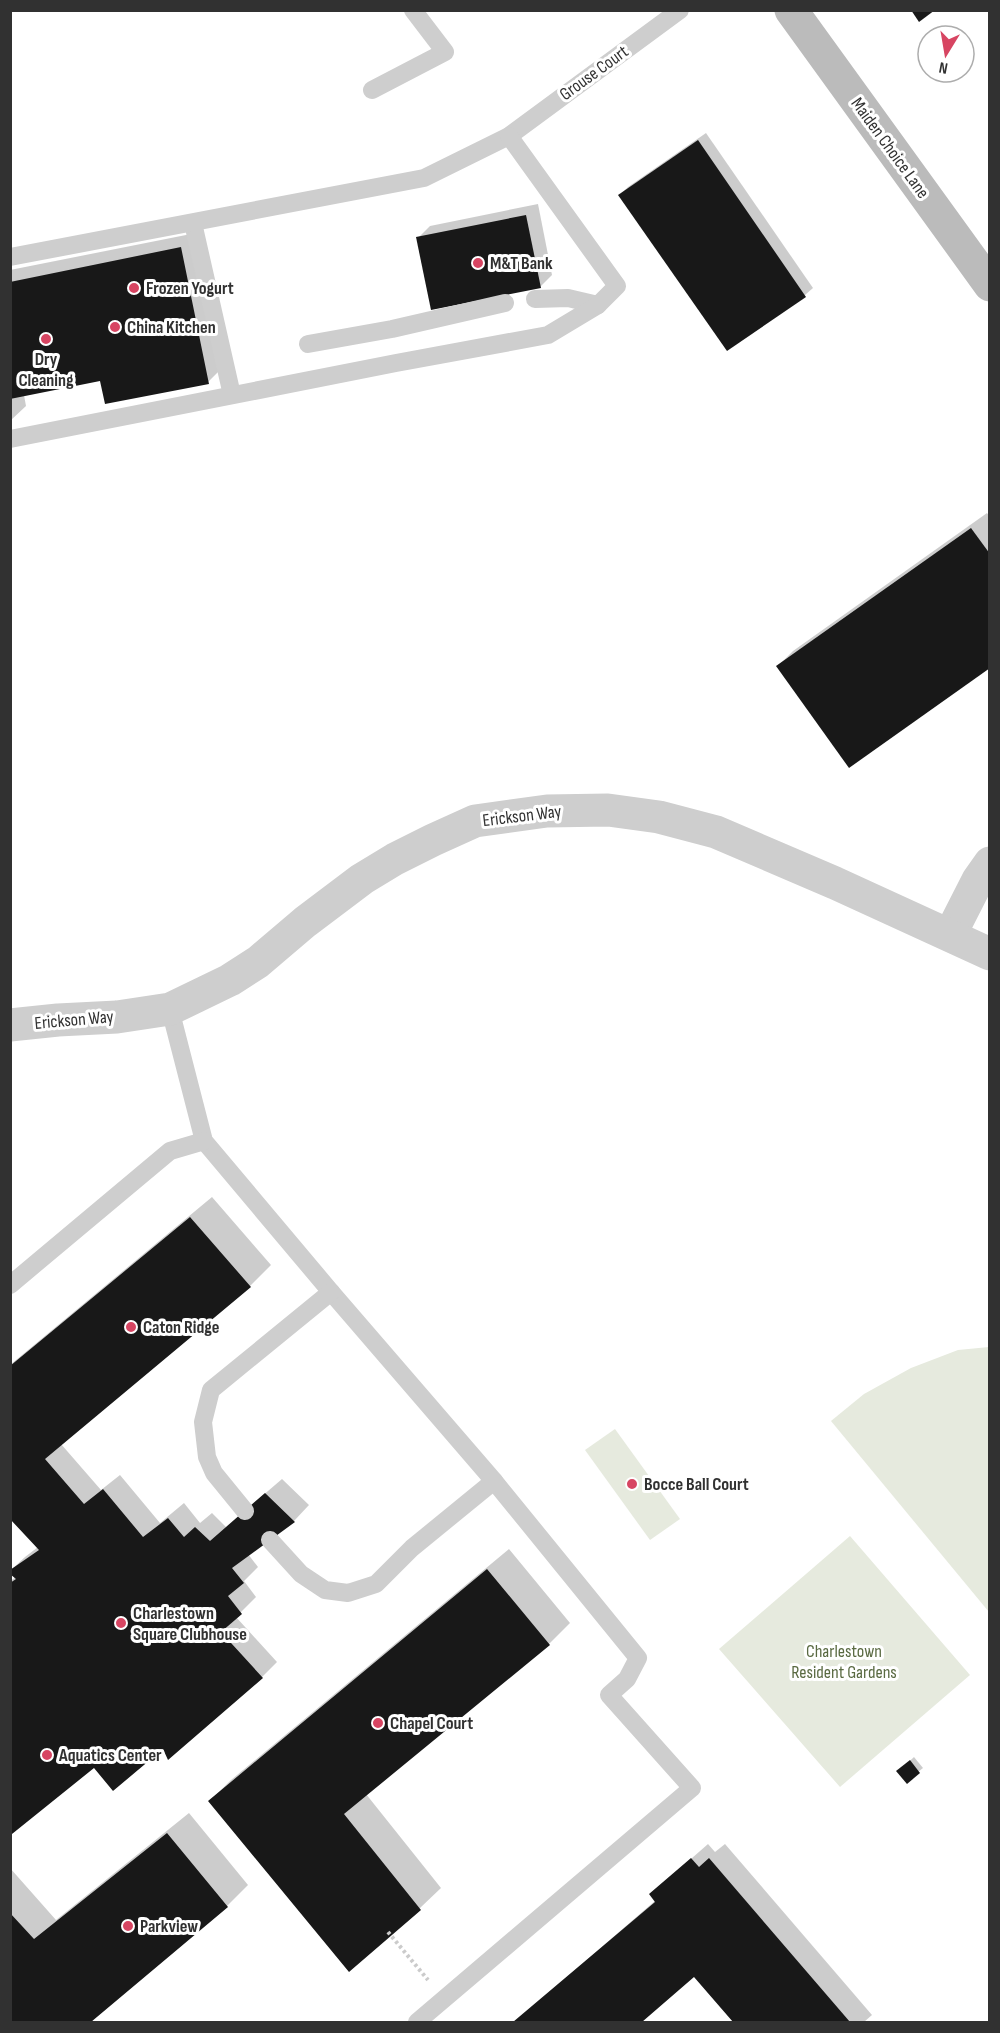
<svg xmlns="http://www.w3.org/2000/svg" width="1000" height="2033" viewBox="0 0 1000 2033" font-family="'Sofia Sans Condensed',sans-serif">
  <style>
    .green { fill: #e6eade }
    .shadow { fill: #0003 }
    .building { fill: #181818 }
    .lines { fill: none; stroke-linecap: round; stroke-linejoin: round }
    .path { stroke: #cbcbcb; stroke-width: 4; stroke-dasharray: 3 3; stroke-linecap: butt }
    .service { stroke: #cecece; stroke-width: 18 }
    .minor { stroke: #cecece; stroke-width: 33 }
    .secondary { stroke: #bbb; stroke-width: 33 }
    .poi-dot { fill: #d74562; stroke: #fff; stroke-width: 2 }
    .labels { text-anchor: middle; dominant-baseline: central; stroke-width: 6; stroke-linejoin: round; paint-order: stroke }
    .street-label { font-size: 18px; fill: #313131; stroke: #fff }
    .poi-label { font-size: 18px; font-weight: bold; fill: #313131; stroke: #fff; text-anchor: start }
    .park-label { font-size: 18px; fill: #5a6a42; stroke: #fff }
  </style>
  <rect width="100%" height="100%" fill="#fff"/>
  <g class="green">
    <polygon points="989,1347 990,1347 989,1612 831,1421 864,1394 911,1368 958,1350"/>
    <polygon points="615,1429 680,1519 650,1540 585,1450"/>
    <polygon points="850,1536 970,1675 840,1787 719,1649"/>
  </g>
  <g class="shadow">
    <polygon points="706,133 813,288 805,295 728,349 620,195 628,187"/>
    <polygon points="538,204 552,275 540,287 418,238 430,226"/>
    <polygon points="196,233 223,367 208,382 101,380 24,395 26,406 10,421 10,270"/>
    <polygon points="987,513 990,517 990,666 778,666 793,651"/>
    <polygon points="212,1197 271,1265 250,1286 61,1444 101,1490 120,1475 160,1523 184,1503 200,1523 212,1513 226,1527 282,1479 309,1505 294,1521 248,1554 258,1567 244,1581 256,1597 236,1617 277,1662 262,1677 164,1746 94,1766 10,1829 10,1581 16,1577 10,1571 25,1557 38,1547 10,1517 10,1365"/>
    <polygon points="509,1549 570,1623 549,1644 366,1794 441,1888 420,1908 349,1970 210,1801 231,1780"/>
    <polygon points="914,1757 923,1768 907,1781 902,1768"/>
    <polygon points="189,1813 248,1885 227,1906 89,2022 10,2022 10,1868 56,1920"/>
    <polygon points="708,1844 715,1852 725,1844 872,2015 864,2022 735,2022 695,1975 639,2022 515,2022 656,1900 651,1894"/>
  </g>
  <g class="building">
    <polygon points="911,10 935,10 919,22"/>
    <polygon points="698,140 806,297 727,351 618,195"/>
    <polygon points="526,215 541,288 431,310 416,237"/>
    <polygon points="181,247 209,384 105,404 100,381 10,399 10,282"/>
    <polygon points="971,528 990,554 990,668 849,768 776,666"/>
    <polygon points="190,1217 251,1287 45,1459 84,1504 103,1489 143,1537 168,1518 184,1537 195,1527 210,1541 265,1493 295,1522 232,1568 244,1583 228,1596 242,1614 221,1632 263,1678 168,1760 163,1749 113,1791 94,1768 12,1834 10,1832 10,1583 16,1579 10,1574 10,1570 39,1550 10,1519 10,1366"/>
    <polygon points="487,1569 550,1645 344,1814 421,1910 349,1972 208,1801"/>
    <polygon points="910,1760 920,1773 907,1784 896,1771"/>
    <polygon points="167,1833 228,1907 91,2022 10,2022 10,1913 34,1939"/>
    <polygon points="691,1858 699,1867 709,1858 850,2022 733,2022 694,1977 642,2022 513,2022 655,1902 649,1894"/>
  </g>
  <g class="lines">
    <polyline class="path" points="388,1932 428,1980"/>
    <g class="service">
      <polyline points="372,90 445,52 413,10"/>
      <polyline points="193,223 232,395"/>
      <polyline points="10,257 424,178 509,136 680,10"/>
      <polyline points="535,299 568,298 598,305"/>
      <polyline points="308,344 392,329 505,303"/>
      <polyline points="10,439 396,363 548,335 598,305 617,286 509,136"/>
      <polyline points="170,1009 204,1141 331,1292 494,1481 638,1658 627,1679 609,1695 692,1788 417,2022"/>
      <polyline points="10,1285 170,1151 204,1141"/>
      <polyline points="245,1511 214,1473 207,1457 203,1422 211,1390 331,1292"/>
      <polyline points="270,1540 301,1574 325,1590 348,1593 376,1584 412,1548 494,1481"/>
    </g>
    <g class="minor">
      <polyline points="950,935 978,880 990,863"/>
      <polyline points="10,1025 58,1020 117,1017 170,1009 230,980 258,962 305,922 362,879 395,859 433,840 475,821 547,811 608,810 659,817 716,832 835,883 990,954"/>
    </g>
    <polyline class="secondary" points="791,10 990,285"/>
  </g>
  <g class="poi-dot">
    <circle cx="478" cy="263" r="6"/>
    <circle cx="134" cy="288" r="6"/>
    <circle cx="115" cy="327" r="6"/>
    <circle cx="46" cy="339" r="6"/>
    <circle cx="131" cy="1327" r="6"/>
    <circle cx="632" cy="1484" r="6"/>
    <circle cx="121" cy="1623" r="6"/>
    <circle cx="378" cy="1723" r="6"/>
    <circle cx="47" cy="1755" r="6"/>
    <circle cx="128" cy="1926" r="6"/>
  </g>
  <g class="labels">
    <g class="street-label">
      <text transform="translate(594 73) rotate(-36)">Grouse Court</text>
      <text transform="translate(890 148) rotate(54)">Maiden Choice Lane</text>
      <text transform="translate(522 816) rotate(-7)">Erickson Way</text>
      <text transform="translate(74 1020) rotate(-5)">Erickson Way</text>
    </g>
    <g class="poi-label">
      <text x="490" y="263">M&amp;T Bank</text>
      <text x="146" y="288">Frozen Yogurt</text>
      <text x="127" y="327">China Kitchen</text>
      <text x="46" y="359" text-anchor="middle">Dry<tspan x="46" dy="21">Cleaning</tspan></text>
      <text x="143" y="1327">Caton Ridge</text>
      <text x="644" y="1484">Bocce Ball Court</text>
      <text x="133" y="1613">Charlestown<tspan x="133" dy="21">Square Clubhouse</tspan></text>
      <text x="390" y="1723">Chapel Court</text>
      <text x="59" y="1755">Aquatics Center</text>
      <text x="140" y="1926">Parkview</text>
    </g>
    <g class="park-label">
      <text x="844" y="1651">Charlestown<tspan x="844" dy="21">Resident Gardens</tspan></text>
    </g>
  </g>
  <rect width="1000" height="2033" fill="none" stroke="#313131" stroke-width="24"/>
  <g transform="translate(946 54) rotate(191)"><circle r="28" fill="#ffffff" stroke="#adadad" stroke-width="1.5"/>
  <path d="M0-4.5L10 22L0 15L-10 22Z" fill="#d74562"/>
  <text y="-9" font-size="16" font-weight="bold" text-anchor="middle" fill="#313131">N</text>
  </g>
</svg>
